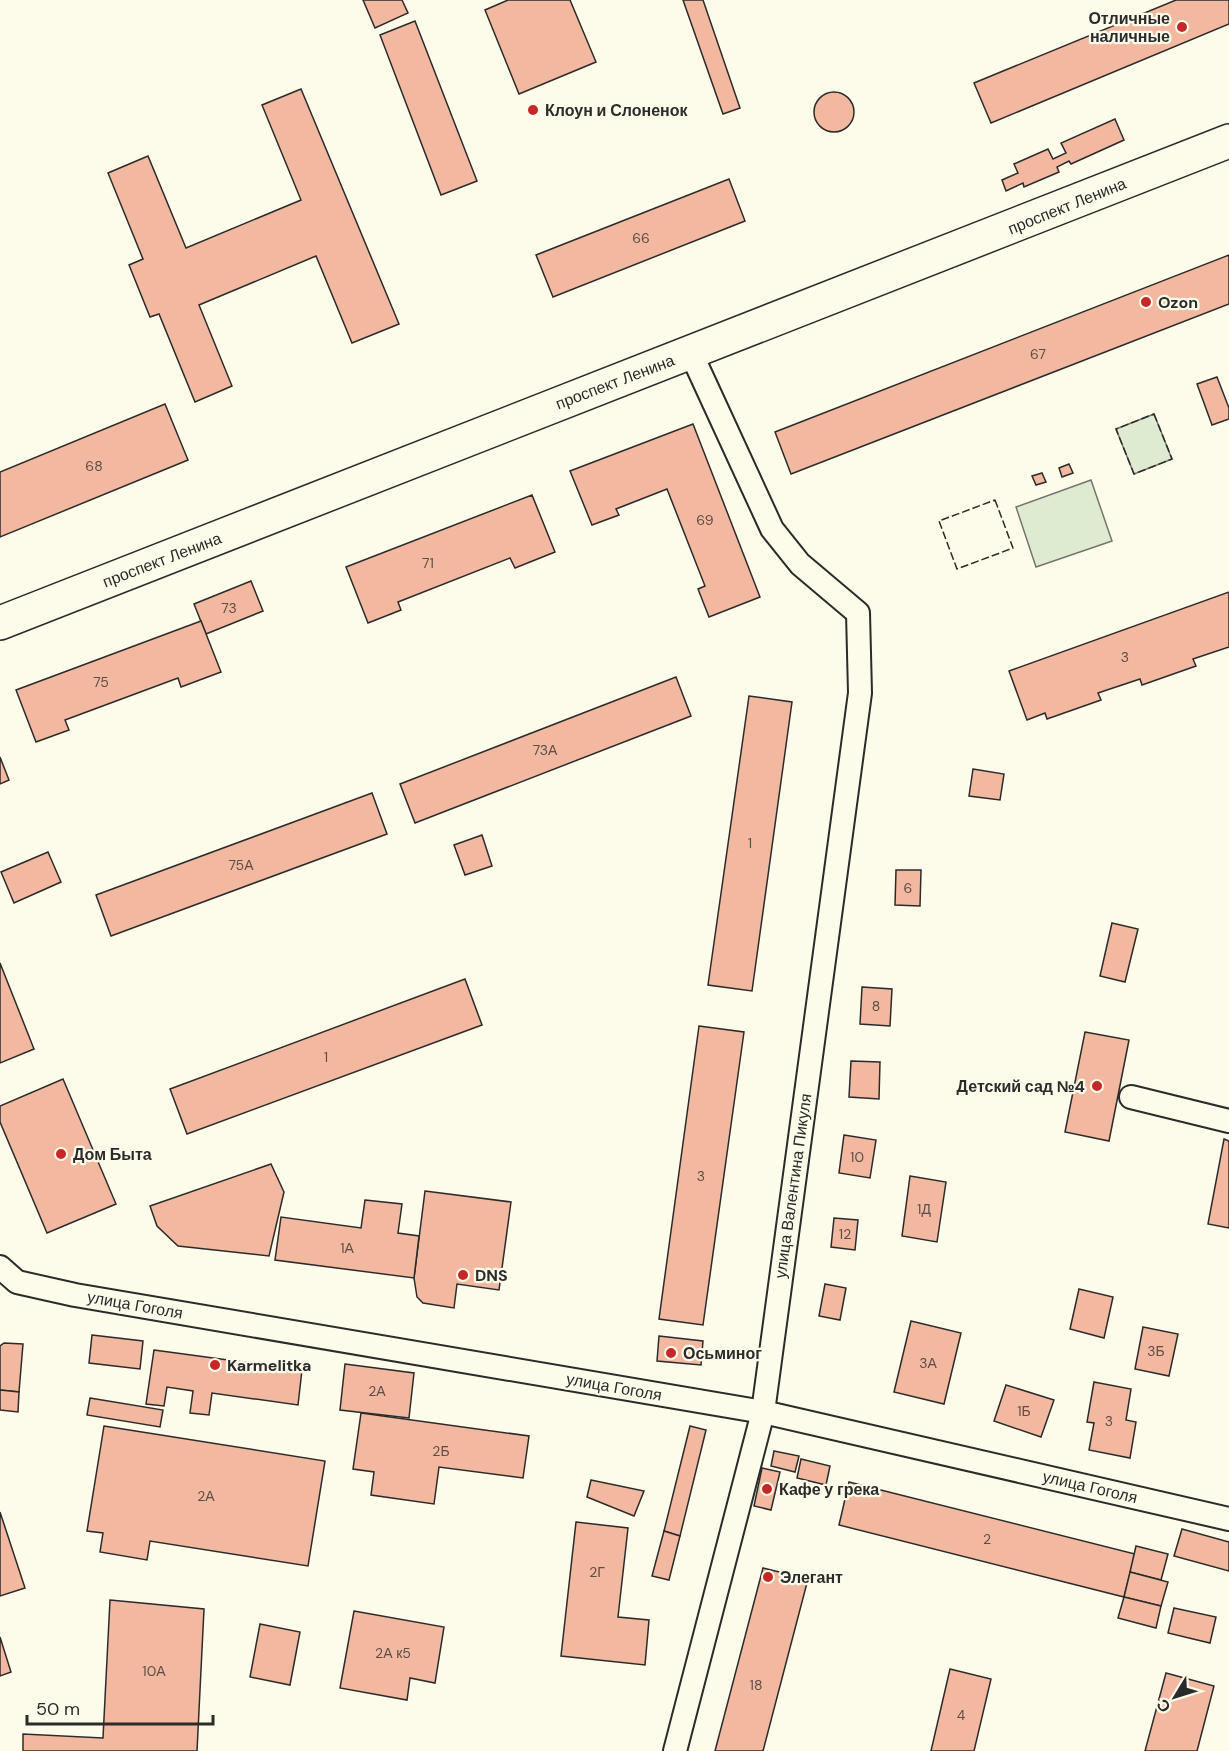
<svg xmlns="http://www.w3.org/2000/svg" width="1229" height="1751" viewBox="0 0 1229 1751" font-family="'DM Sans',sans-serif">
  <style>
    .green { fill: #deebd1; stroke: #74746e; stroke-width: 1.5 }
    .building { fill: #f2b8a0; stroke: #2b2b2b; stroke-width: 1.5 }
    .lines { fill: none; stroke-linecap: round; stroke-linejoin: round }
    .street-casing { stroke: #2b2b2b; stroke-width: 26 }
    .primary-casing { stroke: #2b2b2b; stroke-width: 36 }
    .street { stroke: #fdfbea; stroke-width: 22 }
    .primary { stroke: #fdfbea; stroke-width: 33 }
    .fence { stroke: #2b2b2b; stroke-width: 1.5; stroke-dasharray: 8 3; stroke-linecap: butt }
    .poi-dot { fill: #c62828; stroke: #fdfbea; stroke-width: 2 }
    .labels { text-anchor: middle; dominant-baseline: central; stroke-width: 4.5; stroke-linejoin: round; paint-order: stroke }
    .number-label { font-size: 14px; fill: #5d4e48 }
    .poi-label { font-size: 16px; font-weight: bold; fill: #2b2b2b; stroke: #fdfbea; text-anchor: start }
    .street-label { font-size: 16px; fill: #2b2b2b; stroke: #fdfbea }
  </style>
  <rect width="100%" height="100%" fill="#fdfbea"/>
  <g class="green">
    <polygon points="1154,414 1172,459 1134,474 1116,429"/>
    <polygon points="1091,480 1112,541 1036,567 1016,507"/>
  </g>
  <g class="building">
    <polygon points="363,0 402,0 408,13 375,28"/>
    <polygon points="508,0 570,0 596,62 519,94 485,10"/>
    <polygon points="683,0 703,0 740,108 723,114"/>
    <polygon points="1176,0 1229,0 1229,24 991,123 974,83"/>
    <polygon points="415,21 477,181 441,195 380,35"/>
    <polygon points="301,89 399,324 352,343 316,256 199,305 232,386 195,402 159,314 150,317 129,265 143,259 108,173 148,156 186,248 301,200 262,105"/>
    <circle cx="834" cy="112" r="20"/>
    <polygon points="1115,119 1124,140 1071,164 1069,161 1057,167 1059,172 1024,187 1023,183 1006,191 1002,180 1018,173 1014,164 1048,149 1053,159 1066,153 1061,143"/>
    <polygon points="729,179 745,221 553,297 536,255"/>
    <polygon points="1229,255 1229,304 791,474 775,432"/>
    <polygon points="1217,377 1229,408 1229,419 1212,425 1197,384"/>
    <polygon points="165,404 188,460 0,537 0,472"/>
    <polygon points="693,424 760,597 709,617 698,589 705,586 667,489 616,509 619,515 592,525 570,471"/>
    <polygon points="1069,464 1073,473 1062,477 1059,468"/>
    <polygon points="1042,473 1046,482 1036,485 1032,476"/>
    <polygon points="532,495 555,552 515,568 510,558 398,602 401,610 368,623 346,567"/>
    <polygon points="251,581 263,611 206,634 194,604"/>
    <polygon points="1229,592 1229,647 1193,659 1196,666 1142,685 1140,679 1098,693 1101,700 1047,719 1045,713 1027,720 1009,671"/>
    <polygon points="201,621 221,672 181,687 178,678 65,720 69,730 36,742 16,690"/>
    <polygon points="676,677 691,716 415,823 400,784"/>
    <polygon points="749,696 792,702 752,991 708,985"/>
    <polygon points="0,757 9,780 0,784"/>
    <polygon points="973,769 1004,774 1000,800 969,796"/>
    <polygon points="372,793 387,834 111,936 96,895"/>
    <polygon points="482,835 492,866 465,875 454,845"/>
    <polygon points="48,852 61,882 14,903 1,872"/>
    <polygon points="896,870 921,870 920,906 895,905"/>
    <polygon points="1112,923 1138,929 1125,982 1100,976"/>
    <polygon points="0,963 34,1049 0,1063"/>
    <polygon points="465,979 482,1025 187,1134 170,1089"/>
    <polygon points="862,987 892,989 890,1026 860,1024"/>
    <polygon points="699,1026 744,1032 703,1325 659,1319"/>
    <polygon points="1085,1032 1129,1040 1109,1141 1065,1132"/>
    <polygon points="851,1061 880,1062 879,1099 849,1097"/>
    <polygon points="63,1079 116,1204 47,1233 0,1122 0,1106"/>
    <polygon points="844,1135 876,1140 870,1178 839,1173"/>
    <polygon points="1224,1139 1229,1141 1229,1228 1208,1224"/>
    <polygon points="271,1164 284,1192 269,1256 178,1246 157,1226 150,1206"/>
    <polygon points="910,1176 946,1182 937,1242 902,1236"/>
    <polygon points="425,1191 511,1202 499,1290 457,1284 454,1308 423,1303 417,1297 414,1278"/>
    <polygon points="365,1200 402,1204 398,1233 419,1236 414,1278 275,1260 281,1217 361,1228"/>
    <polygon points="834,1218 858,1220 855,1250 831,1247"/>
    <polygon points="825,1284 846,1288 840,1320 819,1316"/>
    <polygon points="1079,1289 1113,1297 1104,1338 1070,1329"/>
    <polygon points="911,1321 961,1333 944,1404 894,1392"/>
    <polygon points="1143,1327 1178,1334 1169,1376 1135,1369"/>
    <polygon points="92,1335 143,1341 140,1369 89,1363"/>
    <polygon points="659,1336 703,1341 701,1365 657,1361"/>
    <polygon points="4,1343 23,1344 19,1392 0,1390 0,1346"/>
    <polygon points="154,1350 302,1370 298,1405 212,1393 209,1415 190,1413 193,1391 167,1387 164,1406 146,1404"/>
    <polygon points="345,1364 414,1373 409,1418 340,1410"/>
    <polygon points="1094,1382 1131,1389 1126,1420 1136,1422 1130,1458 1089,1450 1094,1423 1087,1422"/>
    <polygon points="1006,1385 1054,1400 1041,1437 994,1421"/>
    <polygon points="0,1390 19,1392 18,1412 0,1410"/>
    <polygon points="90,1398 163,1410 160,1427 87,1415"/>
    <polygon points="361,1413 529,1436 523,1478 439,1467 434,1504 371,1495 374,1472 353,1469"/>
    <polygon points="104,1426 325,1461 308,1566 150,1541 147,1560 100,1552 103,1533 87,1531"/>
    <polygon points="690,1426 706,1430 680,1536 664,1531"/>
    <polygon points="774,1451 799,1456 795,1472 771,1466"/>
    <polygon points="801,1459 830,1466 826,1485 797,1478"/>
    <polygon points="762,1468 780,1472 771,1510 754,1506"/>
    <polygon points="591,1480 644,1491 634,1516 587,1497"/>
    <polygon points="849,1482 1135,1554 1124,1597 839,1525"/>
    <polygon points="0,1512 25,1588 0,1596"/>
    <polygon points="576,1522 628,1528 618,1617 649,1620 645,1665 561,1656"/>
    <polygon points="1182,1529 1229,1542 1229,1571 1174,1556"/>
    <polygon points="664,1531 680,1536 669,1580 652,1576"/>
    <polygon points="1136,1546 1168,1554 1161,1580 1130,1572"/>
    <polygon points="763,1568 808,1579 763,1751 715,1751"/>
    <polygon points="1130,1572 1168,1582 1161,1606 1124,1597"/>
    <polygon points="1124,1597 1161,1606 1156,1628 1118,1618"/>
    <polygon points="110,1600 204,1609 197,1751 23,1751 23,1734 103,1738"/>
    <polygon points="1174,1608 1216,1617 1210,1643 1168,1633"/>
    <polygon points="354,1611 444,1627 435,1683 410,1678 407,1700 340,1688"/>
    <polygon points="260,1624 300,1632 290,1685 250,1677"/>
    <polygon points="0,1637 11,1672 0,1676"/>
    <polygon points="950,1669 991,1679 974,1751 931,1751"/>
    <polygon points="1166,1673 1214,1686 1197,1751 1145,1751"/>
  </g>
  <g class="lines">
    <defs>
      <g id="street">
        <polyline points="1131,1097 1229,1121"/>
        <polyline points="0,1267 17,1282 75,1295 763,1412 1229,1519"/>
        <polyline points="675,1751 763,1412 860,693 858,613 800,564 772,529 691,353"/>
      </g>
      <polyline id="primary" points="0,623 1229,141"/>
    </defs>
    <use href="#street" class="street-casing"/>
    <use href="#primary" class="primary-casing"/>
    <use href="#street" class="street"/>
    <use href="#primary" class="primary"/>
    <g class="fence">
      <polygon points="1154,414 1172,459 1134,474 1116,429"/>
      <polygon points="995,500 1013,548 957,569 939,521"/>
    </g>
  </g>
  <g class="poi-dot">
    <circle cx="1182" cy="27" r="6"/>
    <circle cx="533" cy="110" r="6"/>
    <circle cx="1146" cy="302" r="6"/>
    <circle cx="1097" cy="1086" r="6"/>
    <circle cx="61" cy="1154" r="6"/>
    <circle cx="463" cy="1275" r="6"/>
    <circle cx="671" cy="1353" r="6"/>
    <circle cx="215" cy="1365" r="6"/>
    <circle cx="767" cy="1489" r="6"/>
    <circle cx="768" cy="1577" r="6"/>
  </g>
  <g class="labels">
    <g class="number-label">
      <text x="641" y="238">66</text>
      <text x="1038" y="354">67</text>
      <text x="94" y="466">68</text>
      <text x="705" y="520">69</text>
      <text x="428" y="563">71</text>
      <text x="229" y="608">73</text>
      <text x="1125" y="657">3</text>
      <text x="101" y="682">75</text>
      <text x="545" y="750">73А</text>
      <text x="750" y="843">1</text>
      <text x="241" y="865">75А</text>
      <text x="908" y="888">6</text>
      <text x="876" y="1006">8</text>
      <text x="326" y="1057">1</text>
      <text x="857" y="1157">10</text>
      <text x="701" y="1176">3</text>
      <text x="924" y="1209">1Д</text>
      <text x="845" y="1234">12</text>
      <text x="347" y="1248">1А</text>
      <text x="1156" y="1351">3Б</text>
      <text x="928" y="1363">3А</text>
      <text x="377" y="1391">2А</text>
      <text x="1024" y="1411">1Б</text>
      <text x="1109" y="1421">3</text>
      <text x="441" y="1451">2Б</text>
      <text x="206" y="1496">2А</text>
      <text x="987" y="1539">2</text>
      <text x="597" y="1572">2Г</text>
      <text x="393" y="1653">2А к5</text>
      <text x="154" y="1671">10А</text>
      <text x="756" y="1685">18</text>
      <text x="961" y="1715">4</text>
    </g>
    <g class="poi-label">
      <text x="1170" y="18" text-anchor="end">Отличные<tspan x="1170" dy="18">наличные</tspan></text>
      <text x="545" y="110">Клоун и Слоненок</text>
      <text x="1158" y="302">Ozon</text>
      <text x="1085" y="1086" text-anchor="end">Детский сад №4</text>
      <text x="73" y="1154">Дом Быта</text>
      <text x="475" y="1275">DNS</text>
      <text x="683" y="1353">Осьминог</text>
      <text x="227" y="1365">Karmelitka</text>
      <text x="779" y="1489">Кафе у грека</text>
      <text x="780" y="1577">Элегант</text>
    </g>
    <g class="street-label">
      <text transform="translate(1067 206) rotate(-22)">проспект Ленина</text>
      <text transform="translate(615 382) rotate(-21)">проспект Ленина</text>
      <text transform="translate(162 560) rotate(-21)">проспект Ленина</text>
      <text transform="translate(793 1186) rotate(-82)">улица Валентина Пикуля</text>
      <text transform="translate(135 1305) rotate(10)">улица Гоголя</text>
      <text transform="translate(614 1387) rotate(10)">улица Гоголя</text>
      <text transform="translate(1090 1487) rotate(13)">улица Гоголя</text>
    </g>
  </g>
  <g transform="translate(1175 1697) rotate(232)" stroke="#fdfbea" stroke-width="4.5" paint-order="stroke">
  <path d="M0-4.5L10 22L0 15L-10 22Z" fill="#2b2b2b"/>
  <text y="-9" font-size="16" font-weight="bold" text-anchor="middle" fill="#2b2b2b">С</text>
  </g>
  <path d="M27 1715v9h186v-9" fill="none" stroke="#2b2b2b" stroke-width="3"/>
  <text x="36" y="1715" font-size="18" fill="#2b2b2b" stroke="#fdfbea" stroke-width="4.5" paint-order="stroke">50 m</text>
</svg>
